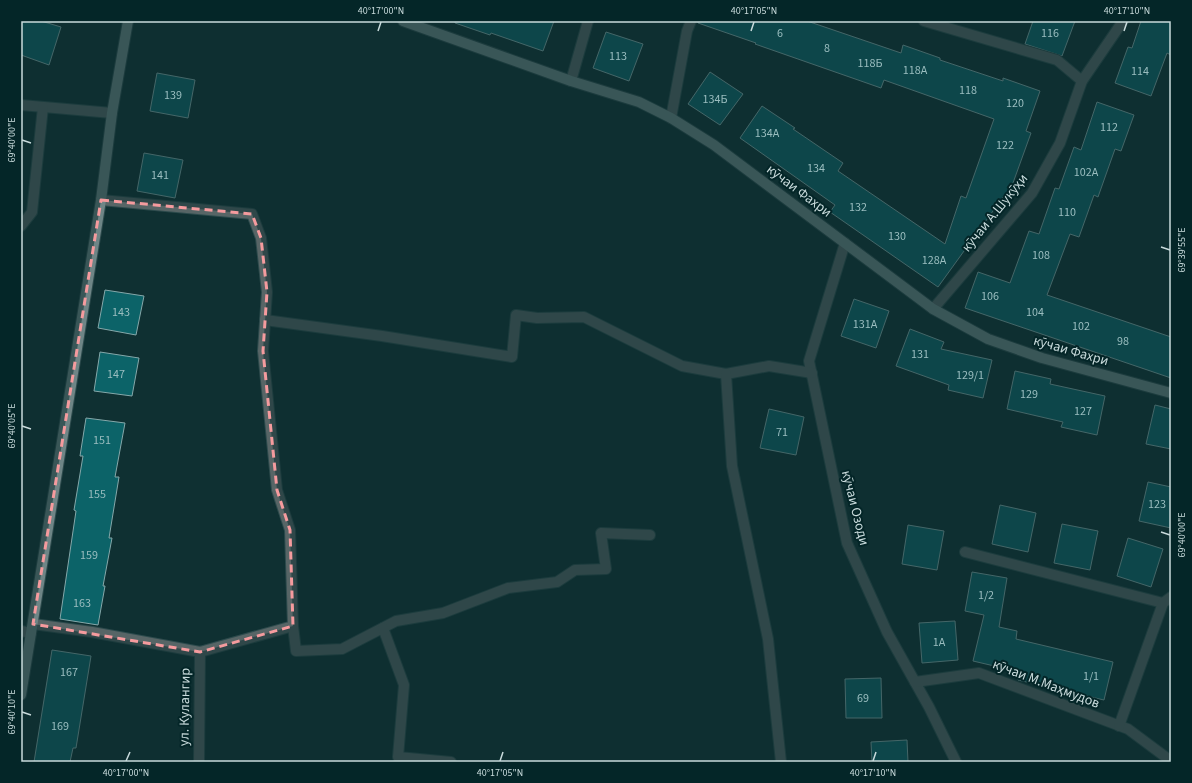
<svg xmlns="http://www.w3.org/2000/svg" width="1192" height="783" viewBox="0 0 1192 783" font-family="'Source Sans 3',sans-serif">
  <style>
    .building { fill: #0c6368; stroke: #85a8aa }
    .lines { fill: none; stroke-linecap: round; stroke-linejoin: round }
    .street-casing { stroke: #2d4b4d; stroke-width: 12 }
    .secondary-casing { stroke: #2d4b4d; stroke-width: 12 }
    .street { stroke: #576566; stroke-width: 10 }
    .secondary { stroke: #6e8586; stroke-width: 10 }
    .marked { fill: none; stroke: #f59b9e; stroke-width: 3; stroke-dasharray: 8 5; stroke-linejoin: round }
    .ticks { fill: none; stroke: #c9dbdc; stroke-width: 1.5 }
    .labels { text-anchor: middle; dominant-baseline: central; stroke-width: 4; stroke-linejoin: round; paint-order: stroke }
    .number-label { font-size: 12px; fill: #9abdbf }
    .street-label { font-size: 14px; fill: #c9dbdc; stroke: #042628 }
    .neatline { fill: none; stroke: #c9dbdc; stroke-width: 1.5 }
    .ticks-label { font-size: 10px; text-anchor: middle; fill: #c9dbdc }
  </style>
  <rect width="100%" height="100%" fill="#0f3032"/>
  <g class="building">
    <polygon points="21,21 41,21 61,27 49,65 21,55"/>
    <polygon points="455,21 554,21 543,51 491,33 490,35 455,23"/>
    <polygon points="698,21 807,21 901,53 903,45 940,58 940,60 1003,81 1003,78 1040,91 1026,131 1031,133 1009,194 1006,193 938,287 830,212 835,205 740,138 762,106 795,128 793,129 843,163 838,171 945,244 961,196 966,198 994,119 884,80 881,88 755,44 756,43 698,23"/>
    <polygon points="1033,21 1075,21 1062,56 1025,44"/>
    <polygon points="1141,21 1171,21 1171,55 1167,53 1151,96 1115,83 1128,47 1132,48"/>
    <polygon points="606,32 643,44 629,81 593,68"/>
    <polygon points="710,72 743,94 720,125 688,104"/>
    <polygon points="157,73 195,80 188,118 150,111"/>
    <polygon points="1097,102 1134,115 1121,151 1115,149 1098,197 1094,195 1079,237 1070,234 1047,295 1171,337 1171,378 965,308 978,272 1010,283 1029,231 1039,234 1055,188 1059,189 1074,147 1081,150"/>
    <polygon points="144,153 183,160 175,198 137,191"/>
    <polygon points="105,290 144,296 136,335 98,328"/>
    <polygon points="854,299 889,311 876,348 841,336"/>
    <polygon points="910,329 944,342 941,349 992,360 983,398 948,390 949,385 896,366"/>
    <polygon points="100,352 139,358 132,396 94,391"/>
    <polygon points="1015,371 1051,379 1050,384 1105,396 1097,435 1061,427 1063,422 1007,409"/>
    <polygon points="1155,405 1171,409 1171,449 1146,444"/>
    <polygon points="769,409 804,417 796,455 760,448"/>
    <polygon points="86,418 125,423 115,477 119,477 109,538 112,538 103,586 105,586 98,625 60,619 76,511 74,510 83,456 80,456"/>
    <polygon points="1148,482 1171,487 1171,528 1139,521"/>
    <polygon points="1000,505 1036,513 1028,552 992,544"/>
    <polygon points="1062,524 1098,531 1090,570 1054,563"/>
    <polygon points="908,525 944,531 937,570 902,564"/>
    <polygon points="1128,538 1163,549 1151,587 1117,576"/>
    <polygon points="972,572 1007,578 999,627 1017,631 1016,639 1113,662 1104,700 1018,680 1020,672 973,661 984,615 965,611"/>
    <polygon points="955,621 958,660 922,663 919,623"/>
    <polygon points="52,650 91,656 76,748 73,748 70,762 34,762"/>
    <polygon points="881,678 882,718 846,718 845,679"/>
    <polygon points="907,740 908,762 872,762 871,742"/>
  </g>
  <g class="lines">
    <defs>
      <g id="street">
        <polyline points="924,21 1057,60 1082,81"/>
        <polyline points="571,81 588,21"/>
        <polyline points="21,105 112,113"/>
        <polyline points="671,118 687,31 691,21"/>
        <polyline points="21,226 32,212 43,107"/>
        <polyline points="845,243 809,361 847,543 887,632 929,707 956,762"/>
        <polyline points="933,309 1032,193 1060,143 1082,81 1123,21"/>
        <polyline points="265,320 382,336 512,357 516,315 537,318 584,317 682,366 726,374 769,366 812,373"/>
        <polyline points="726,374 732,466 768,639 781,762"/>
        <polyline points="965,552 1163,603"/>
        <polyline points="33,624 92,632 200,652 293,626 290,530 277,490 263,351 267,292 261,238 252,214 101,200"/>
        <polyline points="293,626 296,651 342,649 396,621 443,613 508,588 557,582 575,570 606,569 601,533 650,535"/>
        <polyline points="383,628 404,685 398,757 451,762"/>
        <polyline points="21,631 31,633"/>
        <polyline points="915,682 979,673 1128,729 1171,761"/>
        <polyline points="1119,726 1163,603 1171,597"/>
        <polyline points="199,762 200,652"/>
      </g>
      <g id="secondary">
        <polyline points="403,21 571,81 639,102 671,118 714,145 933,309 988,339 1042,358 1171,393"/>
        <polyline points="21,695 101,200 112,113 128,21"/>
      </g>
    </defs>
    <use href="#street" class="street-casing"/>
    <use href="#secondary" class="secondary-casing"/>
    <use href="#street" class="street"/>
    <use href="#secondary" class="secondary"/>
  </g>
  <path d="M0 0H1192V783H0ZM101 200 252 214 261 238 267 292 263 351 277 490 290 530 293 626 200 652 33 624Z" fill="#0f3032" fill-opacity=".55" fill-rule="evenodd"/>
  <path class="marked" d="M101 200 252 214 261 238 267 292 263 351 277 490 290 530 293 626 200 652 33 624Z"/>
  <path class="ticks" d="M378 31 381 22M751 31 754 22M1124 31 1127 22M22 140 31 143M1161 247 1170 250M22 426 31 429M1161 532 1170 535M22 712 31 715M126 761 130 752M500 761 503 752M873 761 876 752"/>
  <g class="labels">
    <g class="number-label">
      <text x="780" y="33">6</text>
      <text x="1050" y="33">116</text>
      <text x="827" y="48">8</text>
      <text x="618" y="56">113</text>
      <text x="870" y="63">118Б</text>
      <text x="915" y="70">118А</text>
      <text x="1140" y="71">114</text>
      <text x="968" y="90">118</text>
      <text x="173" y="95">139</text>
      <text x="715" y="99">134Б</text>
      <text x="1015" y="103">120</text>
      <text x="1109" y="127">112</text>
      <text x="767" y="133">134А</text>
      <text x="1005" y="145">122</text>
      <text x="816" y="168">134</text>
      <text x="1086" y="172">102А</text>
      <text x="160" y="175">141</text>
      <text x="858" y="207">132</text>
      <text x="1067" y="212">110</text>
      <text x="897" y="236">130</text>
      <text x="1041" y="255">108</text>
      <text x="934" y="260">128А</text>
      <text x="990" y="296">106</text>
      <text x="121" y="312">143</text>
      <text x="1035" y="312">104</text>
      <text x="865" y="324">131А</text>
      <text x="1081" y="326">102</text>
      <text x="1123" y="341">98</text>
      <text x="920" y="354">131</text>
      <text x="116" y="374">147</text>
      <text x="970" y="375">129/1</text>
      <text x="1029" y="394">129</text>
      <text x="1083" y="411">127</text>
      <text x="782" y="432">71</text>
      <text x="102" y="440">151</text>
      <text x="97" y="494">155</text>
      <text x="1157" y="504">123</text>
      <text x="89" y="555">159</text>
      <text x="986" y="595">1/2</text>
      <text x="82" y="603">163</text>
      <text x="939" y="642">1А</text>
      <text x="69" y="672">167</text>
      <text x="1091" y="676">1/1</text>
      <text x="863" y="698">69</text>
      <text x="60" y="726">169</text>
    </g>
    <g class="street-label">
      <text transform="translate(799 191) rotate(37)">кӯчаи Фахри</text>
      <text transform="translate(995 213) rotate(-51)">кӯчаи А.Шукӯҳи</text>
      <text transform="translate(1071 351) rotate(16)">кӯчаи Фахри</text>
      <text transform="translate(855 508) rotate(76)">кӯчаи Озоди</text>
      <text transform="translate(1046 684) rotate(21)">кӯчаи М.Маҳмудов</text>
      <text transform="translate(185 707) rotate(-89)">ул. Кулангир</text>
    </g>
  </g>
  <rect width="1192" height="783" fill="none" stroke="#042628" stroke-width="44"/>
  <rect x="22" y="22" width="1148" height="739" class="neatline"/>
  <g class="ticks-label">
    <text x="381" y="14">40°17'00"N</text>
    <text x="754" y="14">40°17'05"N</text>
    <text x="1127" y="14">40°17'10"N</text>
    <text transform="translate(11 140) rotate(-90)" y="4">69°40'00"E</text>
    <text transform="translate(1181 250) rotate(-90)" y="4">69°39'55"E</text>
    <text transform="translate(11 426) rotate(-90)" y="4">69°40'05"E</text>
    <text transform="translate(1181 535) rotate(-90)" y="4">69°40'00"E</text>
    <text transform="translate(11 712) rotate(-90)" y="4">69°40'10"E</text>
    <text x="126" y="776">40°17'00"N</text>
    <text x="500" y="776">40°17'05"N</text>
    <text x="873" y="776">40°17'10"N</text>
  </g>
</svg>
